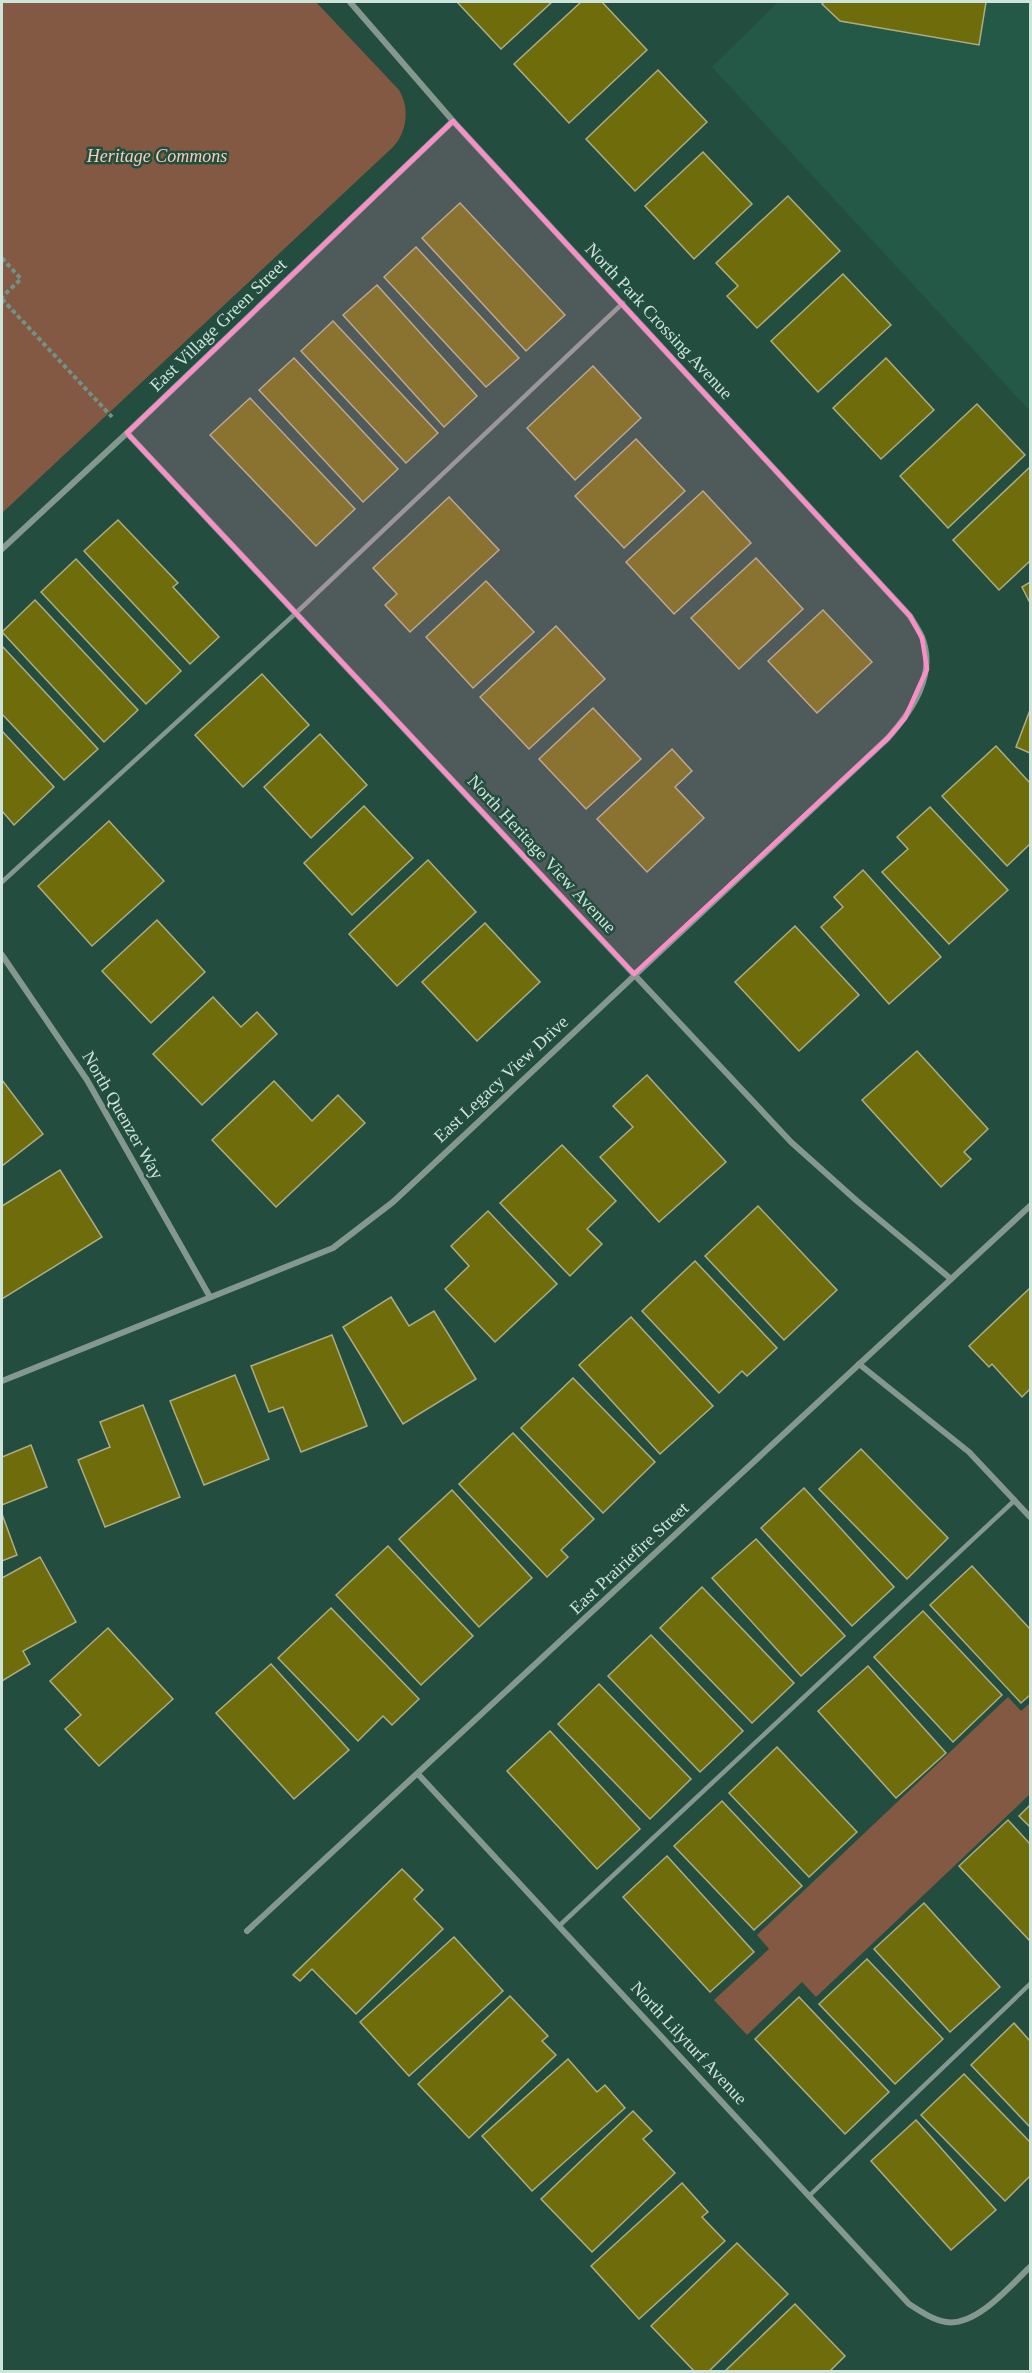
<svg xmlns="http://www.w3.org/2000/svg" width="1032" height="2373" viewBox="0 0 1032 2373" font-family="'Times New Roman',serif">
  <style>
    .built { fill: #245947 }
    .green { fill: #845943 }
    .building { fill: #6f6c0c; stroke: #adad85; stroke-width: 1.5 }
    .lines { fill: none; stroke-linecap: round; stroke-linejoin: round }
    .path { stroke: #719286; stroke-width: 4; stroke-dasharray: 4.5 3; stroke-linecap: butt }
    .service { stroke: #859890; stroke-width: 4.5 }
    .minor { stroke: #859890; stroke-width: 6 }
    .marked { fill: #fa8fc8; fill-opacity: 0.2; stroke: #fa8fc8; stroke-width: 4.5; stroke-linejoin: round }
    .labels { text-anchor: middle; dominant-baseline: central; stroke-width: 5; stroke-linejoin: round; paint-order: stroke }
    .park-label { font-size: 18px; font-style: italic; fill: #f8ceb9; stroke: #234e3f }
    .street-label { font-size: 18px; fill: #cee4da; stroke: #234e3f }
  </style>
  <rect width="100%" height="100%" fill="#234e3f"/>
  <polygon class="built" points="778,2 1030,2 1030,411 712,67"/>
  <g class="green">
    <path d="M2 2H316L399 90C410 108 407 132 393 147L2 513Z"/>
    <polygon points="1008,1697 1021,1711 1030,1703 1030,1794 816,1997 802,1982 747,2035 714,2000 769,1949 757,1935"/>
  </g>
  <g class="building">
    <polygon points="457,2 552,2 501,49"/>
    <polygon points="581,2 602,2 647,50 569,123 514,64"/>
    <polygon points="824,2 986,2 979,45 840,21 822,4"/>
    <polygon points="658,70 707,122 635,191 586,139"/>
    <polygon points="703,152 752,204 694,259 645,206"/>
    <polygon points="788,196 840,251 757,328 727,296 738,286 716,263"/>
    <polygon points="460,203 565,315 526,351 422,238"/>
    <polygon points="416,247 519,358 486,387 384,277"/>
    <polygon points="843,274 891,325 818,392 771,341"/>
    <polygon points="377,285 477,396 444,427 343,315"/>
    <polygon points="333,321 438,433 406,463 301,351"/>
    <polygon points="294,358 398,469 363,502 259,390"/>
    <polygon points="886,358 934,410 881,459 833,408"/>
    <polygon points="593,366 641,418 575,480 527,428"/>
    <polygon points="250,398 355,509 316,546 210,435"/>
    <polygon points="977,404 1025,455 948,528 900,476"/>
    <polygon points="636,439 685,491 624,548 575,496"/>
    <polygon points="1030,467 1030,561 999,590 953,540"/>
    <polygon points="703,491 751,543 674,614 626,562"/>
    <polygon points="449,497 499,550 410,632 385,605 397,594 373,568"/>
    <polygon points="118,520 178,583 173,587 219,637 190,664 84,551"/>
    <polygon points="756,558 803,609 739,669 691,618"/>
    <polygon points="76,559 181,671 146,704 41,592"/>
    <polygon points="486,581 534,632 473,688 426,637"/>
    <polygon points="1030,582 1030,603 1022,587"/>
    <polygon points="35,600 138,710 104,742 2,632"/>
    <polygon points="823,610 872,662 817,713 768,661"/>
    <polygon points="556,626 605,679 529,749 480,697"/>
    <polygon points="2,646 98,749 64,780 2,714"/>
    <polygon points="262,674 309,725 243,787 195,735"/>
    <polygon points="593,708 641,759 586,809 539,759"/>
    <polygon points="1030,710 1030,753 1016,747"/>
    <polygon points="2,731 54,787 14,825 2,811"/>
    <polygon points="320,734 367,785 311,838 264,787"/>
    <polygon points="996,746 1030,783 1030,844 1007,866 942,796"/>
    <polygon points="672,749 692,771 675,787 704,818 647,872 597,819"/>
    <polygon points="364,806 413,858 352,915 304,863"/>
    <polygon points="930,807 1008,890 949,944 882,872 908,849 897,837"/>
    <polygon points="109,821 164,881 92,946 38,886"/>
    <polygon points="428,860 476,912 397,986 349,934"/>
    <polygon points="863,870 941,957 889,1004 821,927 843,907 834,897"/>
    <polygon points="157,920 205,972 151,1023 102,971"/>
    <polygon points="485,923 540,982 477,1041 422,982"/>
    <polygon points="795,926 859,995 799,1051 735,982"/>
    <polygon points="213,997 241,1027 257,1012 277,1034 202,1105 153,1054"/>
    <polygon points="917,1051 988,1129 964,1152 971,1159 941,1187 862,1100"/>
    <polygon points="647,1075 726,1162 659,1222 600,1157 633,1127 613,1106"/>
    <polygon points="2,1080 43,1134 2,1166"/>
    <polygon points="274,1081 312,1121 338,1095 365,1123 276,1207 212,1140"/>
    <polygon points="562,1145 616,1201 587,1229 602,1244 570,1276 500,1203"/>
    <polygon points="60,1170 102,1237 2,1299 2,1206"/>
    <polygon points="758,1206 837,1290 784,1340 705,1256"/>
    <polygon points="488,1211 557,1284 495,1342 445,1289 469,1266 451,1246"/>
    <polygon points="695,1261 777,1348 747,1376 742,1371 719,1393 642,1311"/>
    <polygon points="1030,1288 1030,1389 1022,1397 992,1364 989,1367 969,1346"/>
    <polygon points="391,1297 409,1326 434,1311 476,1379 403,1424 343,1327"/>
    <polygon points="631,1317 713,1406 660,1454 579,1365"/>
    <polygon points="332,1335 367,1426 301,1452 283,1407 269,1412 251,1366"/>
    <polygon points="235,1375 269,1459 204,1485 170,1401"/>
    <polygon points="573,1378 655,1462 603,1513 521,1428"/>
    <polygon points="143,1405 180,1497 105,1527 78,1460 110,1447 100,1422"/>
    <polygon points="513,1433 594,1519 561,1550 568,1557 547,1577 459,1484"/>
    <polygon points="31,1445 47,1487 2,1505 2,1457"/>
    <polygon points="861,1449 948,1538 907,1579 819,1489"/>
    <polygon points="804,1488 894,1587 852,1626 761,1528"/>
    <polygon points="452,1490 532,1578 479,1627 399,1539"/>
    <polygon points="2,1514 17,1555 2,1561"/>
    <polygon points="756,1539 845,1636 801,1676 712,1578"/>
    <polygon points="388,1546 473,1636 421,1685 336,1595"/>
    <polygon points="40,1557 76,1622 23,1651 30,1664 2,1681 2,1578"/>
    <polygon points="972,1566 1030,1629 1030,1695 1021,1703 930,1605"/>
    <polygon points="702,1587 794,1683 752,1723 660,1628"/>
    <polygon points="331,1608 419,1699 392,1725 383,1716 358,1741 278,1658"/>
    <polygon points="923,1611 1002,1695 953,1742 874,1657"/>
    <polygon points="108,1628 173,1699 99,1766 65,1729 81,1715 50,1681"/>
    <polygon points="651,1635 743,1731 700,1772 608,1676"/>
    <polygon points="271,1664 349,1750 294,1799 216,1713"/>
    <polygon points="868,1666 946,1753 896,1798 818,1711"/>
    <polygon points="599,1684 691,1779 650,1819 558,1724"/>
    <polygon points="550,1731 640,1829 597,1869 507,1771"/>
    <polygon points="777,1747 857,1832 809,1877 729,1793"/>
    <polygon points="722,1801 802,1886 754,1930 674,1846"/>
    <polygon points="1030,1805 1030,1827 1019,1816"/>
    <polygon points="1008,1820 1030,1844 1030,1941 959,1866"/>
    <polygon points="667,1856 754,1952 710,1992 623,1897"/>
    <polygon points="402,1869 423,1890 414,1899 443,1929 356,2014 312,1969 300,1981 293,1975"/>
    <polygon points="924,1903 1000,1987 950,2032 874,1949"/>
    <polygon points="454,1937 503,1991 409,2076 360,2022"/>
    <polygon points="867,1959 943,2039 895,2084 819,2004"/>
    <polygon points="510,1996 548,2036 542,2041 556,2055 469,2138 418,2084"/>
    <polygon points="799,1997 889,2092 845,2134 755,2039"/>
    <polygon points="1014,2023 1030,2041 1030,2127 971,2065"/>
    <polygon points="568,2059 597,2092 605,2085 625,2108 532,2191 482,2136"/>
    <polygon points="964,2074 1030,2142 1030,2176 1005,2201 921,2115"/>
    <polygon points="633,2111 652,2131 643,2139 675,2173 592,2252 541,2199"/>
    <polygon points="916,2120 996,2210 951,2250 871,2161"/>
    <polygon points="682,2183 708,2212 702,2217 725,2241 639,2319 591,2266"/>
    <polygon points="737,2243 788,2294 708,2372 695,2372 651,2326"/>
    <polygon points="795,2304 845,2356 829,2372 724,2372"/>
  </g>
  <g class="lines">
    <g class="path">
      <polyline points="2,258 21,279 2,297"/>
      <polyline points="2,299 112,417"/>
    </g>
    <g class="service">
      <polyline points="2,882 296,613 623,303"/>
      <polyline points="559,1926 1015,1500"/>
      <polyline points="810,2195 1030,1984"/>
    </g>
    <g class="minor">
      <polyline points="127,433 791,1142 857,1201 951,1279"/>
      <polyline points="2,549 127,433 453,121"/>
      <polyline points="2,955 87,1080 210,1297"/>
      <polyline points="859,1364 969,1452 1030,1517"/>
      <path d="M2 1381 333 1248 393 1202 888 738C912 711 937 675 922 637 919 630 914 623 910 616L453 121 350 2"/>
      <path d="M418 1774 909 2304C920 2311 933 2320 946 2322 976 2327 1010 2286 1030 2267"/>
      <polyline points="247,1931 1030,1206"/>
    </g>
  </g>
  <path class="marked" d="M453 121 910 616 922 638 927 669 905 718 888 738 634 974 127 433Z"/>
  <g class="labels">
    <g class="park-label">
      <text x="157" y="156">Heritage Commons</text>
    </g>
    <g class="street-label">
      <text transform="translate(659 321) rotate(47)">North Park Crossing Avenue</text>
      <text transform="translate(218 325) rotate(-44)">East Village Green Street</text>
      <text transform="translate(542 854) rotate(47)">North Heritage View Avenue</text>
      <text transform="translate(501 1079) rotate(-43)">East Legacy View Drive</text>
      <text transform="translate(123 1115) rotate(60)">North Quenzer Way</text>
      <text transform="translate(629 1558) rotate(-43)">East Prairiefire Street</text>
      <text transform="translate(689 2043) rotate(47)">North Lilyturf Avenue</text>
    </g>
  </g>
  <rect width="1032" height="2373" fill="none" stroke="#cee4da" stroke-width="6"/>
</svg>
